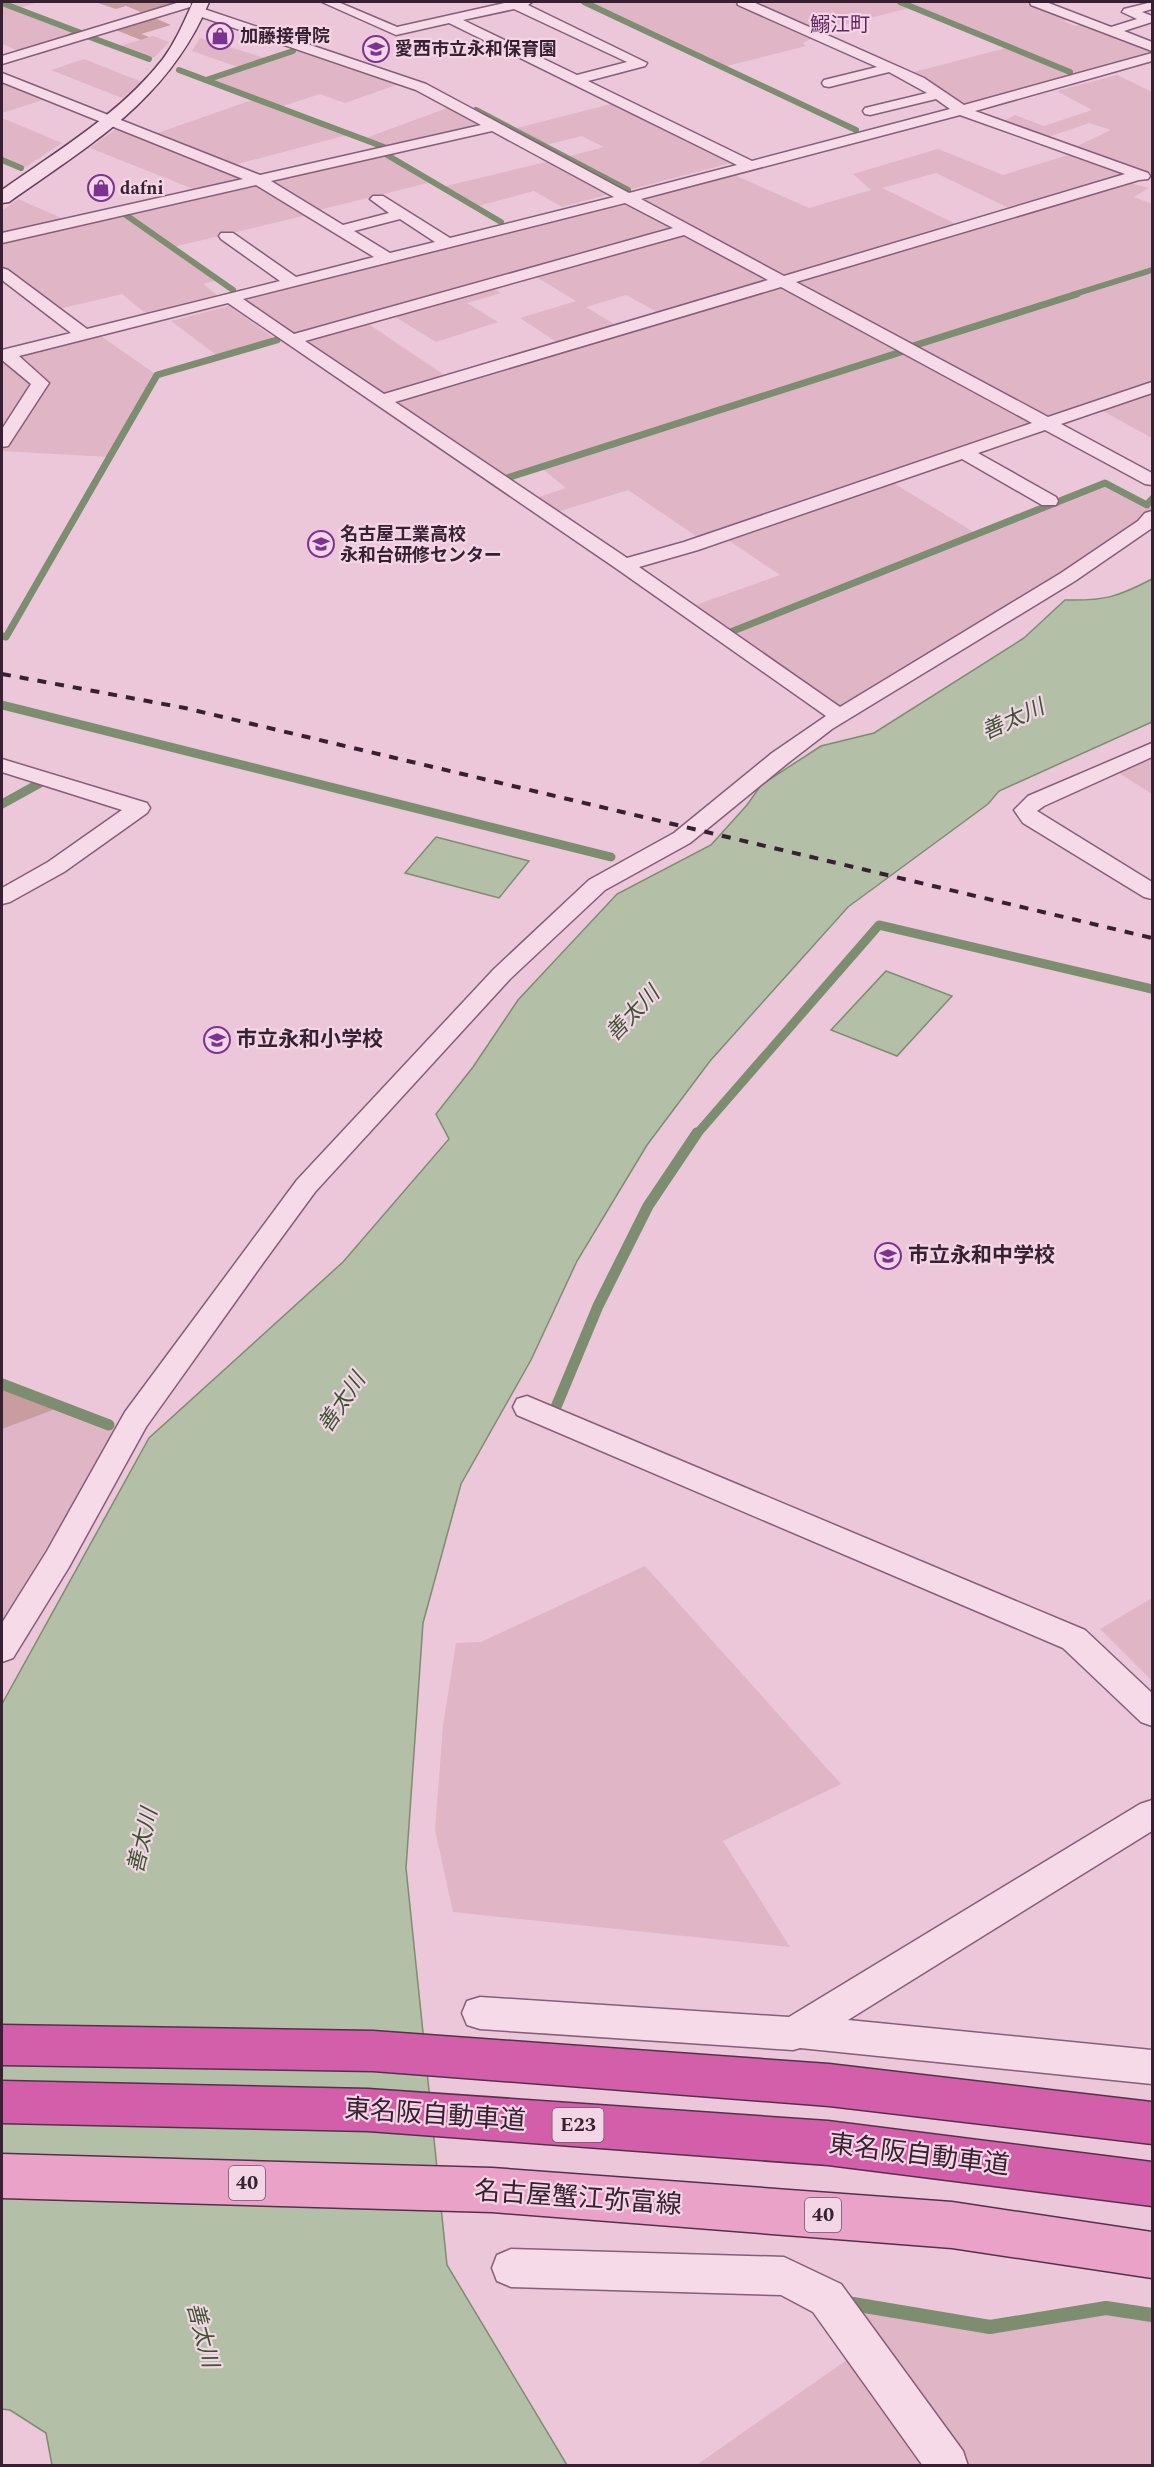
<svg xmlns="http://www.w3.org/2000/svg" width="1154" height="2467" viewBox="0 0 1154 2467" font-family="Spectral,'Noto Sans JP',serif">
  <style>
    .farmland { fill: #e0b5c5 }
    .green { fill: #c99ca0 }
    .water { fill: #b4bfa8; stroke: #7d8d6f; stroke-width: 1.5 }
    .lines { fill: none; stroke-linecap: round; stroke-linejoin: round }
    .stream-far4 { stroke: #7d8d6f; stroke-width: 6 }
    .stream-far3 { stroke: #7d8d6f; stroke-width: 7 }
    .stream-far2 { stroke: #7d8d6f; stroke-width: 9 }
    .stream-far1 { stroke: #7d8d6f; stroke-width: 11 }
    .stream { stroke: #7d8d6f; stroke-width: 14 }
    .street-casing { stroke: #855e79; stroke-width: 3 }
    .secondary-casing { stroke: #67415c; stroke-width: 3 }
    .primary-casing { stroke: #54314b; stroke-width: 3 }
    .highway-casing { stroke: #54314b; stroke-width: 3 }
    .street { fill: #f6dae8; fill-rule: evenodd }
    .secondary { fill: #f6dae8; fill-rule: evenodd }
    .primary { fill: #eba2c8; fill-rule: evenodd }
    .highway { fill: #d35fab; fill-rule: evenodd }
    .rail { stroke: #372031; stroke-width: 4; stroke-dasharray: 9 9; stroke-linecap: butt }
    .labels { text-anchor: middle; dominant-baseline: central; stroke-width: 4.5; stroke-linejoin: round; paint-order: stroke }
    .far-poi-label { font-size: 18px; font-weight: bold; fill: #372031; stroke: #f3d6e5; text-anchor: start }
    .far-quarter-label { font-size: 20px; fill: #602360; stroke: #f3d6e5 }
    .shield { fill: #f3d6e5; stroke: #6f5767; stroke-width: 1.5 }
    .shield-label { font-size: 20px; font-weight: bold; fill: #372031 }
    .poi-label { font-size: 21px; font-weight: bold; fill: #372031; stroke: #f3d6e5; text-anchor: start }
    .water-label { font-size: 22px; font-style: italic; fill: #3b5531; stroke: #f3d6e5 }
    .near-street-label { font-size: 26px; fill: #372031; stroke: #f3d6e5 }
  </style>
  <rect width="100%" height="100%" fill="#ebc7d9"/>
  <g class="farmland">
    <polygon points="2,2 38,2 16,9 81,33 20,51 2,44"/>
    <polygon points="584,2 737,2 816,36 803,43 806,46 723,67"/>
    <polygon points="753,2 1027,2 1071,19 1063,21 1075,26 1084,24 1152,51 966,104 914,72 1010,47 913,7 819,31"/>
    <polygon points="153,36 169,42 155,57 149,59 117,47"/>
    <polygon points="200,38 268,59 298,49 399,84 345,103 320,94 280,107 351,134 230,166 152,135 255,99 206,80 241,68 192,51"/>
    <polygon points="84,59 142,82 122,98 51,70"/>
    <polygon points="1117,75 1152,92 1152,176 1073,148 1111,130 1089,123 1043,139 1000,123 1015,115 1044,126 1092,110 1057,91"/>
    <polygon points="2,81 46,99 2,113"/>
    <polygon points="615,103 735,162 628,190 567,157 604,147 582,136 545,145 513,129"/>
    <polygon points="450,107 480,122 478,125 384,147 363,139"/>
    <polygon points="2,118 62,143 24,168 2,159"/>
    <polygon points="117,128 241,176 241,180 196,190 90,148"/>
    <polygon points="938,149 1003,175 1068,155 1121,174 1118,178 1013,210 936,173 882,188 960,226 791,275 779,274 645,202 645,199 734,175 809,208 871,190 853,174"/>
    <polygon points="382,152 432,182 319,210 267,181"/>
    <polygon points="550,161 610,194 562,207 534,191 475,207 442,187"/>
    <polygon points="251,182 258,183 307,215 173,247 218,280 203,284 217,295 145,313 122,294 59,309 2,267 2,240"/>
    <polygon points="1126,182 1149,188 1134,197 1152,204 1152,383 1053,418 1042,417 798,284 801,279"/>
    <polygon points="18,199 66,220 2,236 2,211"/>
    <polygon points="626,205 633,206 675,228 298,334 288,332 247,303 250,298 526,228"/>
    <polygon points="681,233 769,277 765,282 661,314 626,295 586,307 619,327 560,344 520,318 576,301 533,275"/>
    <polygon points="776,286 787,287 1028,420 1025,426 699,538 628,490 557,512 536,498 566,488 540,467 507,478 392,403 397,399"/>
    <polygon points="491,287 501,293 467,303 498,322 436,342 392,315"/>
    <polygon points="229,306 277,340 219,357 171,321"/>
    <polygon points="364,321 447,377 392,393 380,392 304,341"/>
    <polygon points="99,335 157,375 110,457 2,451 49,383 18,359 23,353"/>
    <polygon points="2,361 7,362 32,383 3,427"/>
    <polygon points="1152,391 1152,438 1099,409"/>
    <polygon points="890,481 977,534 1105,483 1152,508 1138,523 1063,575 838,709 690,607 780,575 725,538"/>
    <polygon points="1152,758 1152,794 1119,773"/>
    <polygon points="61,1407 109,1425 117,1432 2,1621 2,1429"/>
    <polygon points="645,1566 841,1784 723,1841 790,1947 453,1912 435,1830 443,1726 456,1643 481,1642"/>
    <polygon points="1152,1598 1152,1681 1100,1629"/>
    <polygon points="847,2303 990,2327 1106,2308 1152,2315 1152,2465 966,2465"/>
    <polygon points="854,2355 934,2466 695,2466"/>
  </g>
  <g class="green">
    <polygon points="95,2 171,2 174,3 173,5 141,12 126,6 116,9"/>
    <polygon points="150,16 171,25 141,34 149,37 141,40 111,28"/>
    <polygon points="2,1384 61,1407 2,1429"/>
  </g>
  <g class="water">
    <path d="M1152 579V722L999 791 988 804 848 907 710 1061 647 1145 577 1261 531 1360 461 1484 423 1623 406 1868 447 2265 567 2465H52L46 2433 10 2410 2 2409V1704L149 1438 343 1262 449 1139 436 1114 473 1067 518 1000 617 894 711 845 747 805 761 785 821 746 874 733 1024 638 1065 600C1104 601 1118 597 1152 579Z"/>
    <polygon points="436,837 529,861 499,898 405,873"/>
    <polygon points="886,971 952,996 897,1056 831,1030"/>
  </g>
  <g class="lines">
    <g class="stream-far4">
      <polyline points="584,2 856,130"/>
      <polyline points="900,2 1070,72"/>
      <polyline points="2,3 81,33 71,36"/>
      <polyline points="87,36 149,59"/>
      <polyline points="179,70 384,147"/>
      <polyline points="206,80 293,51"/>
      <polyline points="476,110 628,190"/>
      <polyline points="382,152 501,222"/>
      <polyline points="2,160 21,168"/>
      <polyline points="123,213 233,290"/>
      <polyline points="1072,295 1152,270"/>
    </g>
    <g class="stream-far3">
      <polyline points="913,346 1077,294"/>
      <polyline points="507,478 904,351"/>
      <polyline points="728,633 1105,483 1147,505 1152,499"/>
      <polyline points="2,636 6,637 157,375 277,340"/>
    </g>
    <g class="stream-far2">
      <polyline points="2,705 611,857"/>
      <polyline points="2,804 40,783"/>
      <polyline points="696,1135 879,925 1152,989"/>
    </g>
    <g class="stream-far1">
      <polyline points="2,1384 109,1425"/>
      <polyline points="556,1407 598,1306 648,1206 697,1133"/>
    </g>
    <polyline class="stream" points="847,2303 990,2327 1106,2308 1152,2315"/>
    <defs>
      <g id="street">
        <polygon points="180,2 190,2 191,4 190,7 2,64 2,56"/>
        <path d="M322 2H338L397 27 509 2H532L528 5 647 63 645 66 588 81 752 161 950 109 936 99 870 115 865 114 863 111 865 108 927 93 889 72 829 87 824 86 822 83 824 80 877 67 738 5 737 2H753L924 78 964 105 1152 53V61L975 111 1148 173 1150 176 1148 179 1139 180 796 282 1048 417 1152 382V393L1061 424 1152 473V485L1145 484 1045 430 978 453 1056 497 1058 501 1056 505H1042L962 459 698 550 639 567 840 707 1061 573 1138 521 1145 513 1152 511V528L1075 581 832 729 788 763 690 843 605 890 510 979 315 1192 263 1263 146 1427 69 1567 13 1658 2 1662V1623L47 1551 125 1412 297 1180 494 969 589 880 674 833 772 753 826 716 617 569 228 303 19 356 49 383 8 446 2 447V429L31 384 2 360V350L71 333 2 280V268L8 270 87 329 280 281 221 239 219 236 221 233H233L296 277 374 257 256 185 2 243V233L243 179 2 82V73L260 175 481 125 416 90 193 14 191 11 198 7 426 84 629 193 737 165 449 23 396 35ZM514 9 627 62 577 75 463 20ZM960 115 1125 174 784 276 641 199ZM492 131 614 197 450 238 383 196H373L370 199 389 213 343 225 271 181ZM625 203 673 228 294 334 243 299ZM400 219 435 242 390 253 354 231ZM684 235 768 280 384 394 305 341ZM781 287 1032 423 684 542 627 558 395 402Z"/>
        <polygon points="1030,2 1046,2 1111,27 1137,19 1122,12 1124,9 1152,2 1152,9 1142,12 1152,16 1152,22 1124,31 1152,42 1152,51 1031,5"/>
        <polygon points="1152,743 1152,757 1044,806 1037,811 1152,882 1152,899 1144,897 1023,823 1014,810 1028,796"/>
        <polygon points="2,759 147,803 150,808 147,813 64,872 10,902 2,904 2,888 48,862 122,810 2,772"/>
        <polygon points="527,1396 1085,1630 1152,1693 1152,1726 1141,1722 1063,1648 517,1415 513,1407 517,1399"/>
        <polygon points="1152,1800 1152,1831 848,2020 1152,2050 1152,2084 800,2048 793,2050 480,2029 467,2025 462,2013 467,2001 480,1997 789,2017 1140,1804"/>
        <polygon points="511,2249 784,2257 841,2284 963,2451 968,2466 923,2466 813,2312 781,2295 511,2287 497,2281 492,2268 497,2255"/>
      </g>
      <path id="secondary" d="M193 2H209C169 99 91 144 9 202L2 203V190C57 151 120 114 163 59 176 41 184 22 193 2Z"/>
      <polygon id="primary" points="2,2154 492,2168 952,2202 1152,2232 1152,2278 952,2248 492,2212 2,2198"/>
      <g id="highway">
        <polygon points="2,2025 373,2031 829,2064 1152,2102 1152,2144 829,2106 373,2071 2,2065"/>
        <polygon points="2,2081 368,2089 828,2121 1152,2162 1152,2206 828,2165 368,2131 2,2123"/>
      </g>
    </defs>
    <use href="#street" class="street-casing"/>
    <use href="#secondary" class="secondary-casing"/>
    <use href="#primary" class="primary-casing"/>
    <use href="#highway" class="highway-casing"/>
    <use href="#street" class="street"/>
    <use href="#secondary" class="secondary"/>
    <use href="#primary" class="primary"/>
    <use href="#highway" class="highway"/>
    <polyline class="rail" points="2,674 185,708 1152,938"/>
  </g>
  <defs>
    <symbol id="shop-ring" viewBox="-11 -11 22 22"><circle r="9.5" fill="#f3d6e5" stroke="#7b3290" stroke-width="1.5"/><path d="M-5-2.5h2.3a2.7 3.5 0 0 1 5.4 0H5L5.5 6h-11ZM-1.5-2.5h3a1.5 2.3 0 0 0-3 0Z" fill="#7b3290"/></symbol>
    <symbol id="school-ring" viewBox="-11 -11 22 22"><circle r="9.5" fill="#f3d6e5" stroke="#7b3290" stroke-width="1.5"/><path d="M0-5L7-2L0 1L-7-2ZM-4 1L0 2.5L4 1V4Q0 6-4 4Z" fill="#7b3290"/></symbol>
  </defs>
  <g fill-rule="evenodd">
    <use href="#shop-ring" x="205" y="21" width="30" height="30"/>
    <use href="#school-ring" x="361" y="34" width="30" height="30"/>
    <use href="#shop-ring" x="86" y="173" width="30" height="30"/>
    <use href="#school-ring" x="306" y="529" width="30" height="30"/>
    <use href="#school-ring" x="202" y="1025" width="30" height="30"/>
    <use href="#school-ring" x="873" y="1241" width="30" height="30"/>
  </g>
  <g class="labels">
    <g class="far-poi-label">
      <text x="240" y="36">加藤接骨院</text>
      <text x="395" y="49">愛西市立永和保育園</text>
      <text x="120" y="188">dafni</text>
      <text x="340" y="534">名古屋工業高校<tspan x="340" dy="21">永和台研修センター</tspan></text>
    </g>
    <g class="far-quarter-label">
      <text x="840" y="25">鰯江町</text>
    </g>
    <g class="shield">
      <rect x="552.5" y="2108" width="51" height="34" rx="4.5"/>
      <rect x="229" y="2166" width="36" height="34" rx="4.5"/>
      <rect x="805" y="2198" width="36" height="34" rx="4.5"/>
    </g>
    <g class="shield-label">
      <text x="578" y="2125">E23</text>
      <text x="247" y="2183">40</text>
      <text x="823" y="2215">40</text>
    </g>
    <g class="poi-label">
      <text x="236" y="1040">市立永和小学校</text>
      <text x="908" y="1256">市立永和中学校</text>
    </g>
    <g class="water-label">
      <text transform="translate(1013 720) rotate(-25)">善太川</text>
      <text transform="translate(633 1014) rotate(-46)">善太川</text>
      <text transform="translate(342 1403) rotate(-56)">善太川</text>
      <text transform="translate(143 1841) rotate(-77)">善太川</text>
      <text transform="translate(202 2335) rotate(75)">善太川</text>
    </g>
    <g class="near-street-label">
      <text transform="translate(435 2115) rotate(4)">東名阪自動車道</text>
      <text transform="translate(919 2155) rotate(7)">東名阪自動車道</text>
      <text transform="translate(578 2198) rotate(4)">名古屋蟹江弥富線</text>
    </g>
  </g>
  <rect width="1154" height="2467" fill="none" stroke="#372031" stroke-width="6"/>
</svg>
